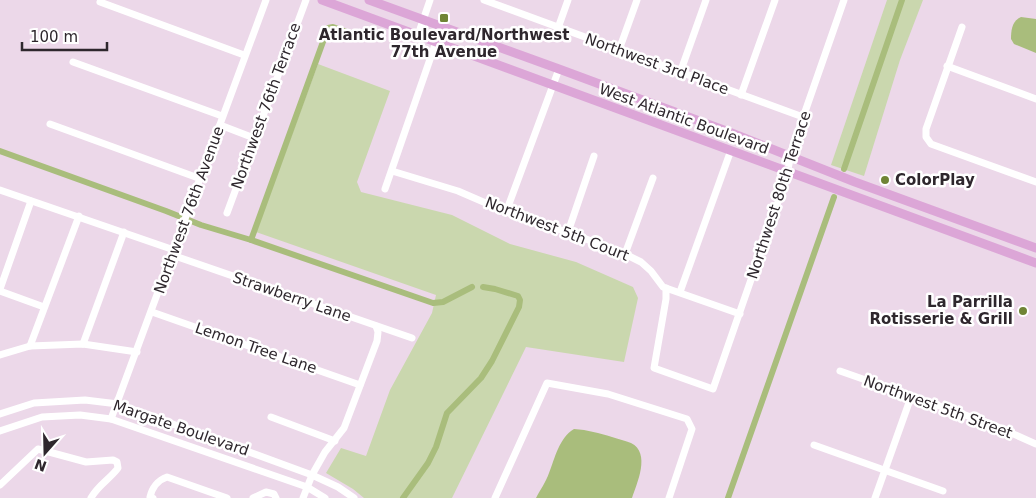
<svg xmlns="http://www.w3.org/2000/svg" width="1036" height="498" viewBox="0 0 1036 498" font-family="'DejaVu Sans',sans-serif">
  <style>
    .green { fill: #cad7ae }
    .water { fill: #a9bd7c }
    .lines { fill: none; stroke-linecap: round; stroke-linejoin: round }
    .canal { stroke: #a9bd7c; stroke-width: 6 }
    .minor { stroke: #fff; stroke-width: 7 }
    .major { stroke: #dca6d7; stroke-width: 9 }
    .poi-dot { fill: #6f8435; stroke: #fff; stroke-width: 2 }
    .labels { text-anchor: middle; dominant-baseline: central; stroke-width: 5; stroke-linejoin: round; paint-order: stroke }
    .poi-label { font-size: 15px; font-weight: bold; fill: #2e272d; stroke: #fff }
    .street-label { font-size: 15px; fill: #2e272d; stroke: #fff }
  </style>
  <rect width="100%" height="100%" fill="#ecd8e9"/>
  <g class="green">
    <polygon points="887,0 923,0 900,60 864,176 831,165"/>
    <polygon points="318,64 390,91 357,182 361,192 452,215 510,244 576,262 633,287 638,298 624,362 526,347 452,498 364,498 353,489 326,473 341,448 366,456 390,390 432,313 436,295 256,232"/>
  </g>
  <g class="water">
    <path d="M1021 17 1036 19V53L1014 44 1011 39C1011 30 1012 21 1021 17Z"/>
    <path d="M574 429C588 430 599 433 612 437 618 439 626 441 631 443 651 453 637 483 632 498H536C540 490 546 482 549 473 555 458 559 438 574 429Z"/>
  </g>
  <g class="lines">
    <g class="canal">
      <polyline points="0,151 166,211 201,225 251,240 433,303 443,302 472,287"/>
      <polyline points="844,169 902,0"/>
      <polyline points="251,240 328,28 333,27 361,37 364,35 367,30"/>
      <polyline points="403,498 428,463 436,447 447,413 481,378 492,361 519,307 520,300 518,296 495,289 483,287"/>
      <polyline points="728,498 834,197"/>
    </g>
    <g class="minor">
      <polyline points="484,0 803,117"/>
      <polyline points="100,2 244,55"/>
      <polyline points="962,27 926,129 926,137 931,144 1036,182"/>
      <polyline points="558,28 568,0"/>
      <polyline points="418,35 430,0"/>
      <polyline points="619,50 637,0"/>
      <polyline points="73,62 222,116"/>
      <polyline points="947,66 1036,99"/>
      <polyline points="680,73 706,0"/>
      <polyline points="741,95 775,0"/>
      <polyline points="50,124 201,179"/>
      <polyline points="220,125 254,138"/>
      <polyline points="392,171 458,191 525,220 568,232 625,254 641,262 651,271 663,287 740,314"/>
      <polyline points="385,189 436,42"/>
      <polyline points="0,190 174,250"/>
      <polyline points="506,212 559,69"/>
      <polyline points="227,213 306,0"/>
      <polyline points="568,232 594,156"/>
      <polyline points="625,254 653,178"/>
      <polyline points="172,255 412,338"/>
      <polyline points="666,288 666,299 654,368 713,389 786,179 792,149 844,0"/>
      <polyline points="0,289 31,201"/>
      <polyline points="0,291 44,307"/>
      <polyline points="680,292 731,150"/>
      <polyline points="152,312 360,385"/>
      <polyline points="83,344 124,232"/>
      <polyline points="30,346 79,216"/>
      <polyline points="0,355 30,346 83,344 137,352"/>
      <polyline points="840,371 991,424 1036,444"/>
      <polyline points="0,414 34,403 85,400 118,404 312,475 338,487 354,498"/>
      <polyline points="271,417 335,441"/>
      <polyline points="111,419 266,0"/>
      <polyline points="0,431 42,417 80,415 111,419 307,487 325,498"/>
      <polyline points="814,445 943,491"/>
      <path d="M0 485 38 449 86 462 113 460 117 462 118 468C110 479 98 485 91 498"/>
      <path d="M153 498 150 497C152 488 158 480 167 477L227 498"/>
      <polyline points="253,498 266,492 274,494 276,498"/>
      <polyline points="303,498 312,475 325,452 344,428 377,341 378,332 376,326"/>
      <polyline points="495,498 547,383 608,394 687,419 692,429 669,498"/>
      <polyline points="875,498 911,397"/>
    </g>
    <g class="major">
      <polyline points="322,0 1036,263"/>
      <polyline points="369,0 559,69 729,132 855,182 1036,248"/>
    </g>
  </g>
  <g class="poi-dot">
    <rect x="439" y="13" width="10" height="10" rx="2.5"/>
    <circle cx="885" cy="180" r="5"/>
    <circle cx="1023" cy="311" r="5"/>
  </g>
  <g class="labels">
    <g class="poi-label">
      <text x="444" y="35">Atlantic Boulevard/Northwest<tspan x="444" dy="17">77th Avenue</tspan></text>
      <text x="895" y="180" text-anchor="start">ColorPlay</text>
      <text x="1013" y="302" text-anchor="end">La Parrilla<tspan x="1013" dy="17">Rotisserie &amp; Grill</tspan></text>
    </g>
    <g class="street-label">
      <text transform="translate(657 64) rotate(20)">Northwest 3rd Place</text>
      <text transform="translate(266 106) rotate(-70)">Northwest 76th Terrace</text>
      <text transform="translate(684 119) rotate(20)">West Atlantic Boulevard</text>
      <text transform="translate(779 195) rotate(-72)">Northwest 80th Terrace</text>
      <text transform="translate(189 210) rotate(-70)">Northwest 76th Avenue</text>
      <text transform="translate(557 229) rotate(21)">Northwest 5th Court</text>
      <text transform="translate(292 297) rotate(19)">Strawberry Lane</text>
      <text transform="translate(256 348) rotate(19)">Lemon Tree Lane</text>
      <text transform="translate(938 407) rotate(20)">Northwest 5th Street</text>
      <text transform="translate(181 428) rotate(19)">Margate Boulevard</text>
    </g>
  </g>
  <g transform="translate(45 453) rotate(200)" stroke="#ffffff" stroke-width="4" paint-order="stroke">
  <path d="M0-4L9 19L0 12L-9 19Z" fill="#2e272d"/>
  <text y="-8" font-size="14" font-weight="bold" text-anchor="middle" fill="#2e272d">N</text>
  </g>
  <path d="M22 42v8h85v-8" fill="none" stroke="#2e272d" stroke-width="2.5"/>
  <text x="30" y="42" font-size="15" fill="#2e272d" stroke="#ffffff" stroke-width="4" paint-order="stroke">100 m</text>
</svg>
